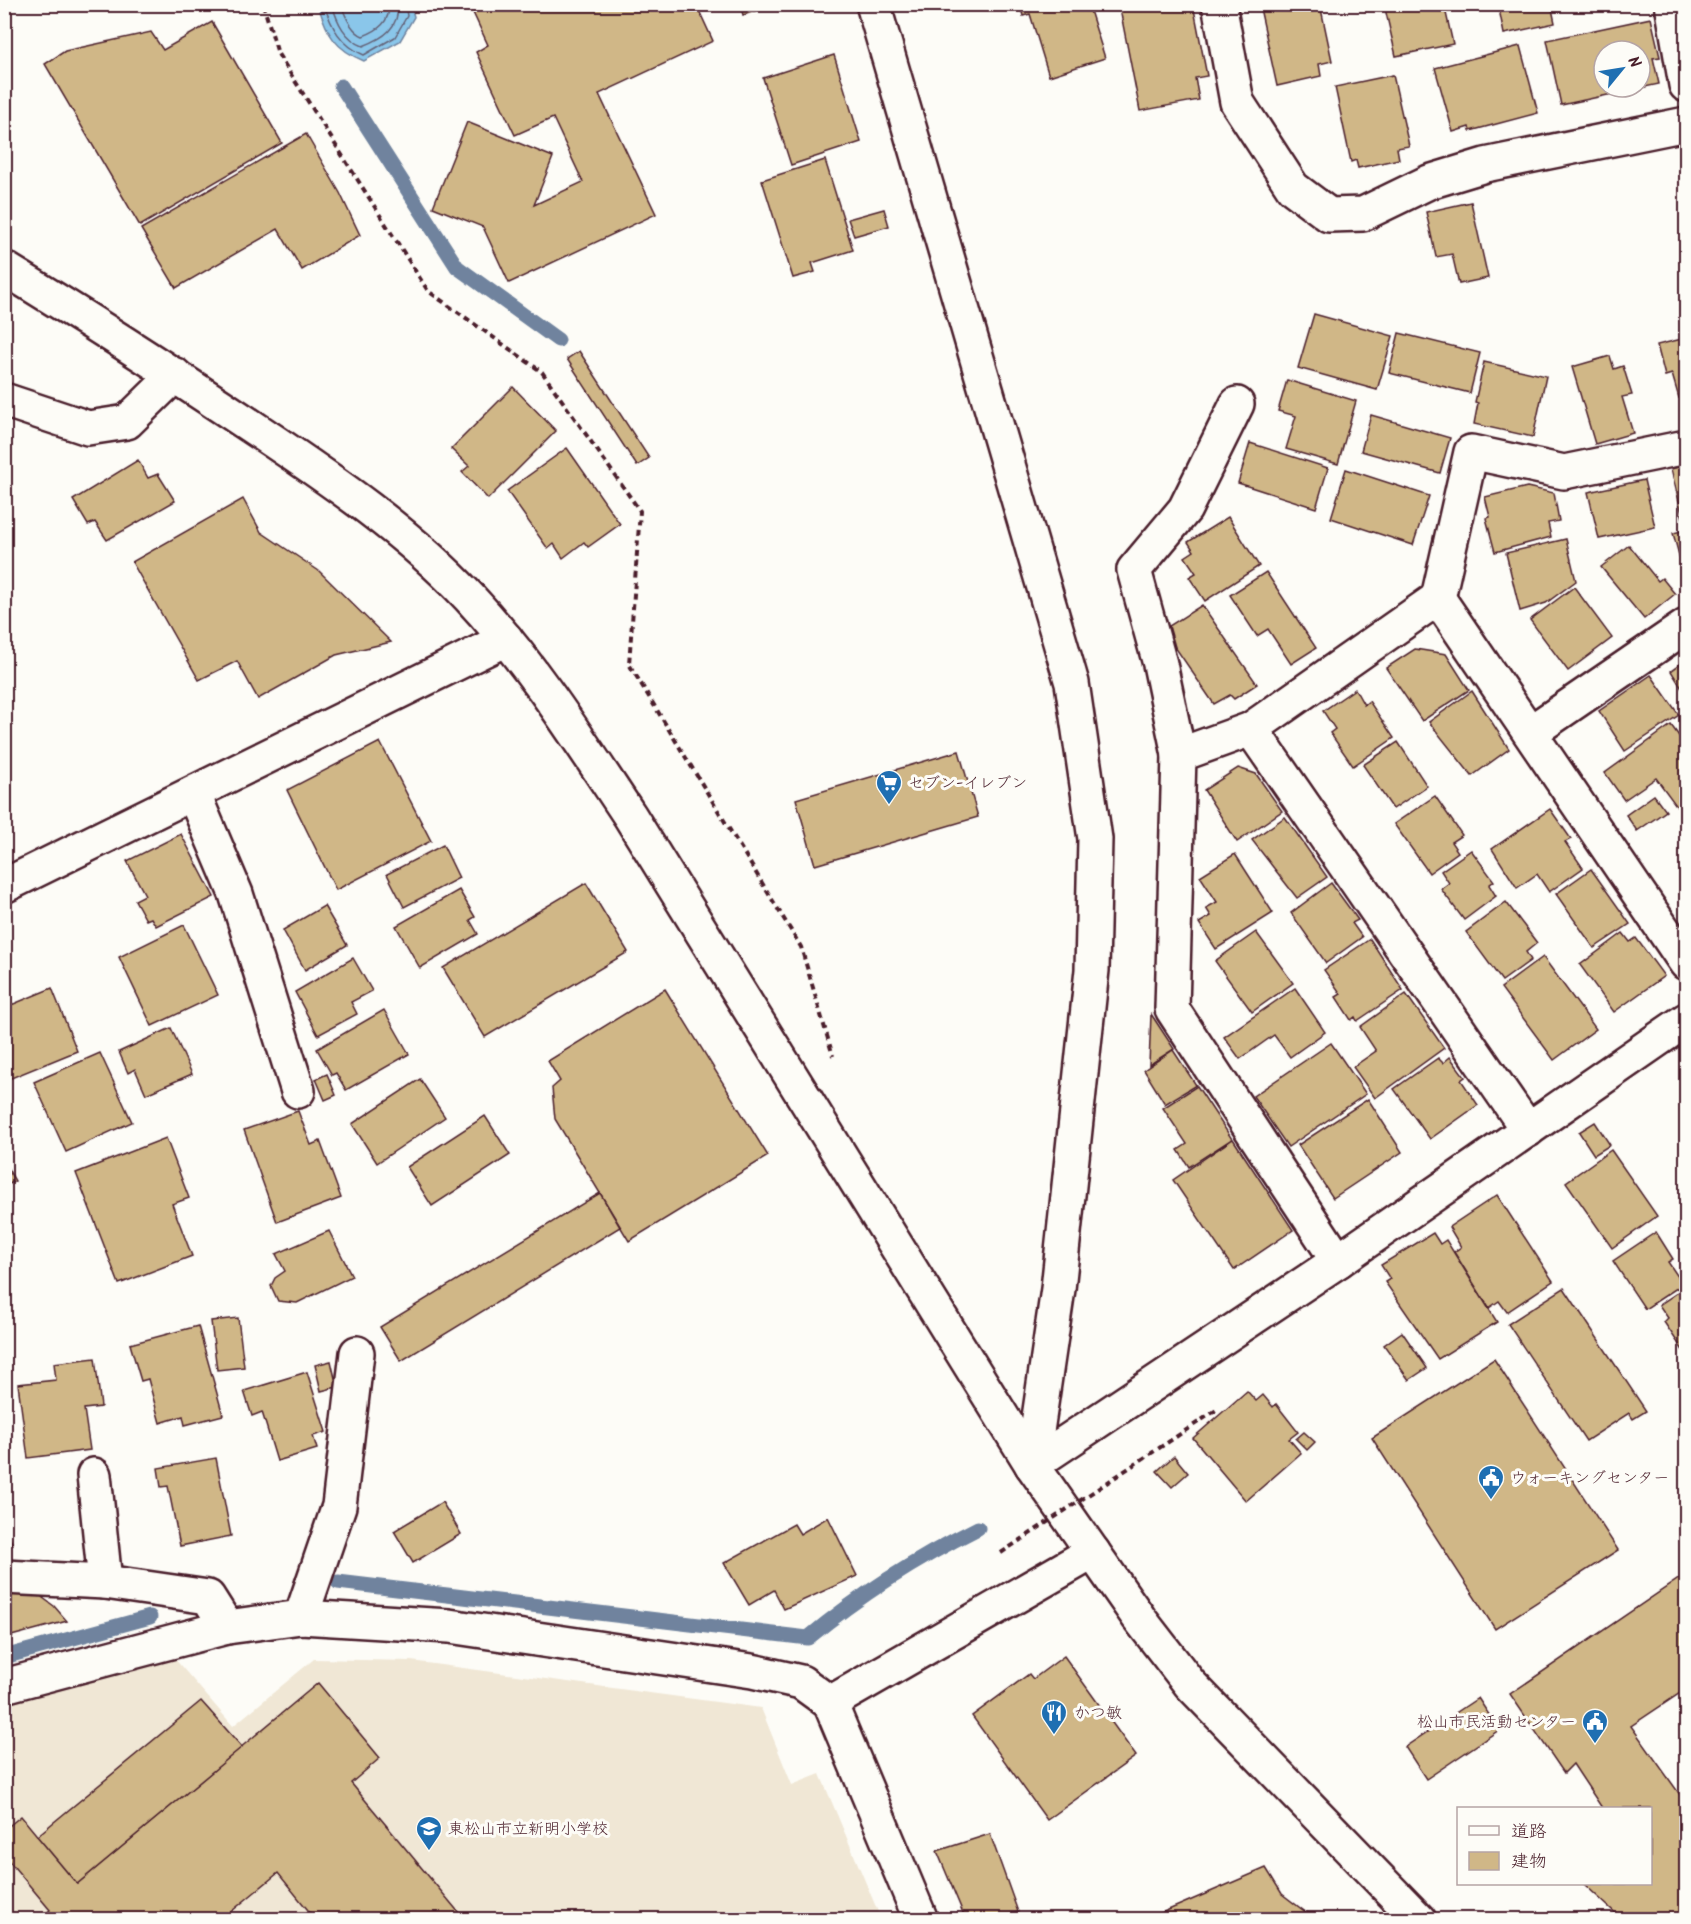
<svg xmlns="http://www.w3.org/2000/svg" width="1691" height="1924" viewBox="0 0 1691 1924" font-family="Kalam,'Klee One',sans-serif">
  <style>
    .built { fill: #f0e7d5 }
    .water { fill: #8ac6ea; stroke: #70839e; stroke-width: 1.5 }
    .lines { fill: none; stroke-linecap: round; stroke-linejoin: round }
    .shore { stroke: #646277; stroke-width: 1.5 }
    .stream { stroke: #70839e; stroke-width: 15 }
    .building { fill: #d0b787; stroke: #4a1f2b; stroke-width: 1.5; fill-rule: evenodd }
    .street-casing { stroke: #4a1f2b; stroke-width: 38 }
    .secondary-casing { stroke: #4a1f2b; stroke-width: 38 }
    .path { stroke: #4a1f2b; stroke-width: 4; stroke-dasharray: 6 4.5; stroke-linecap: butt }
    .street { stroke: #fdfcf7; stroke-width: 33 }
    .secondary { stroke: #fdfcf7; stroke-width: 33 }
    .path-bridge { stroke: #4a1f2b; stroke-width: 4; stroke-dasharray: 6 4.5; stroke-linecap: butt }
    .labels { text-anchor: middle; dominant-baseline: central; stroke-width: 6; stroke-linejoin: round; paint-order: stroke }
    .poi-label { font-size: 16px; fill: #4a1f2b; stroke: #fdfcf7; text-anchor: start }
  </style>
  <rect width="100%" height="100%" fill="#fdfcf7"/>
  <filter id="ink" filterUnits="userSpaceOnUse"><feTurbulence type="fractalNoise" baseFrequency=".0167" numOctaves="2"/><feDisplacementMap in="SourceGraphic" scale="12" xChannelSelector="R" yChannelSelector="G"/><feConvolveMatrix kernelMatrix="1 2 1 2 8 2 1 2 1" color-interpolation-filters="sRGB"/></filter>
  <g filter="url(#ink)">
    <polygon class="built" points="174,1658 233,1726 314,1659 411,1661 761,1708 792,1785 820,1774 881,1919 5,1920 5,1704"/>
    <path class="water" d="M318 5H411L414 17 400 41 364 61C335 49 327 34 318 5Z"/>
    <g class="lines">
      <g class="shore">
        <path d="M324 4C331 27 341 45 364 55L395 37 407 16 405 4"/>
        <path d="M332 4C337 22 345 39 363 46 384 38 399 28 398 4"/>
        <path d="M341 4C345 16 351 31 363 36 379 30 390 22 389 4"/>
      </g>
      <g class="stream">
        <polyline points="341,86 457,267 558,340"/>
        <path d="M338 1582 808 1638C861 1594 916 1559 978 1528"/>
        <polyline points="4,1657 150,1617"/>
      </g>
    </g>
    <g class="building">
      <polygon points="469,4 696,4 713,41 599,94 656,214 509,283 483,227 433,207 467,122 553,157 534,205 583,182 553,118 515,135 476,52 488,45"/>
      <polygon points="740,4 777,4 743,15"/>
      <polygon points="1020,4 1088,4 1105,58 1049,76 1030,14 1023,16"/>
      <polygon points="1119,4 1193,4 1207,76 1195,78 1199,100 1140,111"/>
      <polygon points="1275,4 1320,4 1332,61 1319,64 1321,76 1277,86 1260,8"/>
      <polygon points="1384,4 1444,4 1453,44 1396,56"/>
      <polygon points="1498,4 1551,4 1555,23 1504,34"/>
      <polygon points="1614,4 1640,4 1615,11"/>
      <path d="M1651 18 1660 57 1653 58 1659 84 1561 105 1547 40ZM1604 51H1640V87H1604Z"/>
      <polygon points="212,22 282,143 140,226 45,64 65,51 151,32 163,50"/>
      <polygon points="1520,46 1538,113 1470,131 1469,127 1453,132 1435,68"/>
      <polygon points="834,55 861,142 791,165 763,78"/>
      <polygon points="1393,75 1409,146 1397,148 1399,159 1358,168 1356,160 1351,162 1335,87"/>
      <polygon points="306,134 340,193 360,235 302,270 278,229 176,288 141,229"/>
      <polygon points="825,160 853,250 812,263 815,272 793,278 762,180"/>
      <polygon points="1471,202 1488,278 1459,284 1452,254 1436,257 1426,212"/>
      <polygon points="884,209 889,226 854,236 848,219"/>
      <polygon points="1314,314 1393,336 1377,390 1298,368"/>
      <polygon points="1399,333 1480,353 1470,393 1389,373"/>
      <polygon points="1686,338 1686,396 1679,398 1672,374 1665,376 1657,345"/>
      <polygon points="579,351 649,458 637,466 567,359"/>
      <polygon points="1610,356 1614,369 1623,366 1632,395 1622,397 1633,433 1595,444 1572,367"/>
      <polygon points="1484,362 1546,376 1533,437 1474,424 1478,403 1475,402"/>
      <polygon points="1287,380 1356,401 1338,464 1286,449 1296,416 1278,411"/>
      <polygon points="513,387 556,431 488,499 462,472 469,466 451,449"/>
      <polygon points="1371,415 1450,438 1440,473 1361,451"/>
      <polygon points="1250,443 1328,468 1316,508 1238,483"/>
      <polygon points="567,448 620,524 588,547 584,542 563,558 554,544 548,549 507,491"/>
      <polygon points="138,460 148,478 158,474 175,501 107,540 95,522 88,525 73,500"/>
      <polygon points="1686,465 1686,517 1683,518 1671,469"/>
      <polygon points="1346,469 1429,496 1413,545 1331,518"/>
      <polygon points="1644,480 1655,527 1599,539 1588,492"/>
      <polygon points="1527,487 1554,493 1559,521 1548,523 1551,537 1495,552 1486,518 1490,517 1485,497"/>
      <polygon points="243,499 261,532 319,571 391,642 336,655 258,699 237,661 199,680 132,562"/>
      <polygon points="1228,517 1259,566 1205,601 1189,577 1196,573 1185,557 1194,551 1188,542"/>
      <polygon points="1686,530 1686,557 1680,559 1673,533"/>
      <polygon points="1566,539 1576,581 1546,603 1520,611 1506,553"/>
      <polygon points="1629,545 1658,581 1662,578 1675,594 1644,619 1601,567"/>
      <polygon points="1266,572 1316,648 1291,664 1268,629 1257,636 1230,595"/>
      <polygon points="1574,587 1612,638 1568,671 1530,620"/>
      <polygon points="1202,605 1257,684 1234,699 1230,695 1214,704 1175,647 1169,626"/>
      <polygon points="1415,649 1446,654 1469,690 1422,721 1386,668"/>
      <polygon points="1686,660 1686,695 1671,671"/>
      <polygon points="1651,675 1679,715 1625,751 1599,711"/>
      <polygon points="1355,689 1364,705 1369,701 1394,738 1353,766 1330,733 1335,729 1323,711"/>
      <polygon points="1472,691 1509,749 1472,776 1429,722"/>
      <polygon points="1671,725 1684,743 1686,741 1686,801 1678,808 1656,778 1624,800 1605,773"/>
      <polygon points="380,742 431,841 336,890 287,790"/>
      <polygon points="1398,742 1427,786 1393,809 1363,765"/>
      <polygon points="959,751 978,817 815,865 796,799"/>
      <polygon points="1238,768 1256,774 1282,811 1237,842 1204,790"/>
      <polygon points="1654,795 1666,811 1637,831 1626,815"/>
      <polygon points="1435,796 1462,835 1451,842 1458,852 1429,873 1394,824"/>
      <polygon points="1550,809 1571,839 1565,842 1583,868 1549,892 1537,874 1517,888 1492,849"/>
      <polygon points="1686,809 1686,835 1678,820 1685,816 1682,811"/>
      <polygon points="1285,817 1327,877 1297,898 1252,840"/>
      <polygon points="181,834 214,897 156,926 151,918 146,920 135,900 145,895 127,861"/>
      <polygon points="443,845 459,878 404,907 387,874"/>
      <polygon points="1471,850 1494,881 1489,885 1496,896 1464,920 1441,889 1449,883 1441,871"/>
      <polygon points="1235,854 1273,913 1216,949 1199,923 1211,916 1206,908 1217,902 1200,876"/>
      <polygon points="1591,869 1630,924 1594,948 1556,894"/>
      <polygon points="586,883 628,952 485,1037 443,968"/>
      <polygon points="1331,883 1358,920 1352,923 1362,937 1326,963 1291,913"/>
      <polygon points="459,890 475,917 470,920 478,934 420,968 396,926"/>
      <polygon points="1506,902 1537,943 1526,952 1531,960 1502,981 1466,932"/>
      <polygon points="324,906 347,945 305,970 283,930"/>
      <polygon points="184,925 218,995 152,1026 119,957"/>
      <polygon points="1256,932 1293,983 1252,1012 1215,961"/>
      <polygon points="1623,933 1630,942 1636,938 1664,976 1614,1012 1580,965"/>
      <polygon points="1370,939 1403,990 1357,1021 1355,1017 1351,1020 1336,997 1341,994 1324,970"/>
      <polygon points="1543,957 1596,1029 1554,1060 1501,988"/>
      <polygon points="353,958 372,991 351,1002 357,1014 318,1035 295,992"/>
      <polygon points="52,988 77,1051 4,1081 4,1008"/>
      <polygon points="1295,988 1325,1032 1290,1057 1274,1035 1240,1059 1224,1037"/>
      <polygon points="665,989 768,1156 629,1241 555,1119 552,1088 560,1081 548,1061"/>
      <polygon points="1406,994 1444,1048 1375,1098 1353,1067 1376,1051 1360,1027"/>
      <polygon points="384,1010 409,1054 346,1090 336,1073 332,1075 317,1049"/>
      <polygon points="1151,1014 1174,1049 1149,1065"/>
      <polygon points="171,1028 192,1074 146,1094 135,1069 128,1073 119,1052"/>
      <polygon points="1331,1043 1366,1094 1288,1147 1253,1096"/>
      <polygon points="1173,1050 1196,1085 1165,1104 1144,1070"/>
      <polygon points="100,1053 132,1122 66,1152 34,1082"/>
      <polygon points="1450,1057 1465,1077 1461,1080 1478,1105 1430,1139 1394,1089 1438,1058 1443,1063"/>
      <polygon points="327,1074 336,1095 325,1100 316,1079"/>
      <polygon points="420,1079 445,1117 377,1163 352,1124"/>
      <polygon points="1197,1086 1232,1139 1189,1167 1178,1150 1187,1144 1163,1108"/>
      <polygon points="1368,1099 1402,1152 1333,1198 1298,1145"/>
      <polygon points="298,1111 311,1145 320,1141 341,1198 277,1222 244,1130"/>
      <polygon points="485,1116 510,1155 432,1206 407,1167"/>
      <polygon points="1595,1122 1610,1145 1594,1155 1579,1132"/>
      <polygon points="166,1138 189,1198 172,1204 192,1256 119,1284 76,1173"/>
      <polygon points="1233,1139 1293,1230 1234,1270 1173,1180"/>
      <polygon points="1611,1150 1657,1216 1612,1248 1566,1182"/>
      <polygon points="4,1162 15,1181 4,1187"/>
      <polygon points="600,1193 620,1227 401,1361 380,1327"/>
      <polygon points="1497,1195 1553,1281 1507,1312 1499,1301 1489,1308 1454,1252 1461,1247 1449,1227"/>
      <polygon points="329,1231 352,1276 297,1303 278,1301 271,1286 275,1278 285,1271 276,1254"/>
      <polygon points="1656,1232 1673,1259 1668,1262 1683,1284 1645,1309 1613,1261"/>
      <polygon points="1433,1233 1440,1244 1446,1240 1497,1322 1438,1359 1385,1282 1390,1279 1381,1265"/>
      <polygon points="1686,1287 1686,1355 1664,1322 1668,1318 1659,1305"/>
      <polygon points="1564,1288 1646,1411 1633,1419 1629,1413 1586,1441 1508,1324"/>
      <polygon points="238,1318 244,1367 217,1370 211,1321"/>
      <polygon points="198,1326 223,1415 185,1425 183,1416 160,1423 148,1379 141,1381 130,1344"/>
      <polygon points="1402,1332 1427,1368 1409,1380 1384,1345"/>
      <polygon points="95,1358 101,1407 84,1409 90,1450 28,1458 18,1384 56,1380 54,1363"/>
      <polygon points="1494,1359 1618,1550 1495,1629 1372,1438"/>
      <polygon points="331,1361 337,1387 321,1391 315,1365"/>
      <polygon points="307,1372 326,1432 313,1436 317,1449 277,1461 262,1412 252,1416 244,1391"/>
      <polygon points="1247,1391 1256,1401 1263,1395 1273,1407 1276,1404 1298,1432 1289,1439 1301,1453 1246,1501 1193,1438"/>
      <polygon points="1304,1432 1315,1442 1307,1450 1296,1439"/>
      <polygon points="1174,1456 1188,1473 1172,1487 1157,1471"/>
      <polygon points="216,1458 231,1536 180,1546 168,1486 161,1487 158,1468"/>
      <polygon points="442,1502 461,1534 413,1563 394,1531"/>
      <polygon points="828,1517 857,1576 784,1609 774,1590 749,1605 724,1563 794,1524 800,1534"/>
      <polygon points="5,1528 13,1545 4,1549 4,1529"/>
      <polygon points="1686,1574 1686,1689 1631,1726 1686,1803 1686,1920 1623,1920 1584,1884 1650,1884 1650,1808 1602,1808 1573,1764 1564,1773 1510,1694"/>
      <polygon points="4,1592 36,1593 54,1606 67,1621 4,1638"/>
      <polygon points="1064,1656 1136,1756 1047,1820 972,1716 1029,1674 1033,1679"/>
      <polygon points="318,1683 380,1758 351,1783 465,1920 316,1920 278,1873 221,1920 39,1920 50,1910 4,1855 4,1830 21,1816 77,1884"/>
      <polygon points="1478,1698 1499,1730 1426,1779 1405,1747"/>
      <polygon points="201,1701 242,1747 77,1884 37,1836"/>
      <polygon points="990,1834 1018,1912 999,1920 966,1920 937,1851"/>
      <polygon points="1266,1868 1282,1894 1316,1920 1145,1920"/>
    </g>
    <g class="lines">
      <defs>
        <g id="street">
          <polyline points="1219,4 1237,102 1293,188 1329,215 1363,214 1429,182 1485,165 1686,124"/>
          <polyline points="1672,4 1686,85"/>
          <polyline points="4,400 88,428 127,422 175,375"/>
          <polyline points="1438,598 1471,452 1564,472 1686,447"/>
          <polyline points="1251,729 1528,1130"/>
          <polyline points="1531,732 1686,626"/>
          <polyline points="1179,755 1160,664 1134,570 1185,509 1237,404"/>
          <polyline points="194,795 236,894 298,1091"/>
          <polyline points="4,886 506,639"/>
          <polyline points="1338,1261 1172,1009 1179,755 1251,729 1438,598 1686,963"/>
          <polyline points="94,1475 105,1582"/>
          <polyline points="4,1577 105,1582 208,1597 227,1627"/>
          <polyline points="301,1617 339,1506 357,1353"/>
          <polyline points="4,1686 227,1627 301,1617 449,1626 752,1671 801,1682 830,1703 921,1920"/>
          <polyline points="830,1703 1093,1552"/>
        </g>
        <g id="secondary">
          <polyline points="873,4 1072,683 1095,839 1092,970 1058,1289 1032,1465"/>
          <path d="M4 268C91 321 176 376 260 432 333 481 409 533 469 597 531 663 580 741 630 816L1032 1465 1139 1618 1190 1684 1419 1920"/>
          <polyline points="1032,1465 1338,1261 1686,1020"/>
        </g>
      </defs>
      <use href="#street" class="street-casing"/>
      <use href="#secondary" class="secondary-casing"/>
      <g class="path">
        <polyline points="263,4 278,54 428,291 542,372 640,511 629,664 801,947 833,1056"/>
        <polyline points="1132,1466 1218,1409"/>
      </g>
      <use href="#street" class="street"/>
      <use href="#secondary" class="secondary"/>
      <polyline class="path-bridge" points="1001,1553 1132,1466"/>
    </g>
  </g>
  <defs>
    <symbol id="supermarket-pin" viewBox="-11 -11 22 30"><path d="M0 17L-7.5 6A9.5 9.5 0 1 1 7.5 6Z" fill="#1f6fb2" stroke="#fdfcf7"/><path d="M-6-5.5h2.5l.6 2H6L4.5 2H-2.5L-4.4-4H-6ZM-1.5 3.2a1.3 1.3 0 1 0 .1 0ZM3 3.2a1.3 1.3 0 1 0 .1 0Z" fill="#fff"/></symbol>
    <symbol id="civic-pin" viewBox="-11 -11 22 30"><path d="M0 17L-7.5 6A9.5 9.5 0 1 1 7.5 6Z" fill="#1f6fb2" stroke="#fdfcf7"/><path d="M-.6-6.5H3V-4.5H.6V-3L4-1V1h2V6H-6V1h2V-1L-.6-3ZM-1.2 2.5V6h2.4V2.5Z" fill="#fff"/></symbol>
    <symbol id="restaurant-pin" viewBox="-11 -11 22 30"><path d="M0 17L-7.5 6A9.5 9.5 0 1 1 7.5 6Z" fill="#1f6fb2" stroke="#fdfcf7"/><path d="M-5-6h1v4h1v-4h1v4h1v-4h1v5L-1.5 .5V6h-2V.5L-5-1ZM5-6V6H3V1.5H1.5Q1.5-4 5-6Z" fill="#fff"/></symbol>
    <symbol id="school-pin" viewBox="-11 -11 22 30"><path d="M0 17L-7.5 6A9.5 9.5 0 1 1 7.5 6Z" fill="#1f6fb2" stroke="#fdfcf7"/><path d="M0-5L7-2L0 1L-7-2ZM-4 1L0 2.5L4 1V4Q0 6-4 4Z" fill="#fff"/></symbol>
  </defs>
  <g fill-rule="evenodd">
    <use href="#supermarket-pin" x="874" y="768" width="30" height="40"/>
    <use href="#civic-pin" x="1476" y="1463" width="30" height="40"/>
    <use href="#restaurant-pin" x="1039" y="1698" width="30" height="40"/>
    <use href="#civic-pin" x="1580" y="1707" width="30" height="40"/>
    <use href="#school-pin" x="414" y="1814" width="30" height="40"/>
  </g>
  <g class="labels">
    <g class="poi-label">
      <text x="908" y="783">セブン-イレブン</text>
      <text x="1510" y="1478">ウォーキングセンター</text>
      <text x="1074" y="1713">かつ敏</text>
      <text x="1576" y="1722" text-anchor="end">松山市民活動センター</text>
      <text x="448" y="1829">東松山市立新明小学校</text>
    </g>
  </g>
  <rect width="1691" height="1924" fill="none" stroke="#fdfcf7" stroke-width="24"/>
  <rect x="12" y="12" width="1667" height="1900" fill="none" stroke="#4a1f2b" stroke-width="2" filter="url(#ink)"/>
  <rect x="1457" y="1807" width="195" height="78" fill="#fdfcf7" stroke="#b5a4a5" stroke-width="1.5"/>
  <rect x="1469" y="1826" width="30" height="9" fill="#fdfcf7" stroke="#b5a4a5" stroke-width="1.5"/>
  <text x="1511" y="1837" font-size="18" fill="#4a1f2b">道路</text>
  <rect x="1469" y="1852" width="30" height="18" fill="#d0b787" stroke="#b5a4a5" stroke-width="1.5"/>
  <text x="1511" y="1867" font-size="18" fill="#4a1f2b">建物</text>
  <g transform="translate(1622 69) rotate(60)"><circle r="28" fill="#fdfcf7" stroke="#b5a4a5" stroke-width="1.5"/>
  <path d="M0-4.5L10 22L0 15L-10 22Z" fill="#1f6fb2"/>
  <text y="-9" font-size="16" font-weight="bold" text-anchor="middle" fill="#4a1f2b">N</text>
  </g>
</svg>
